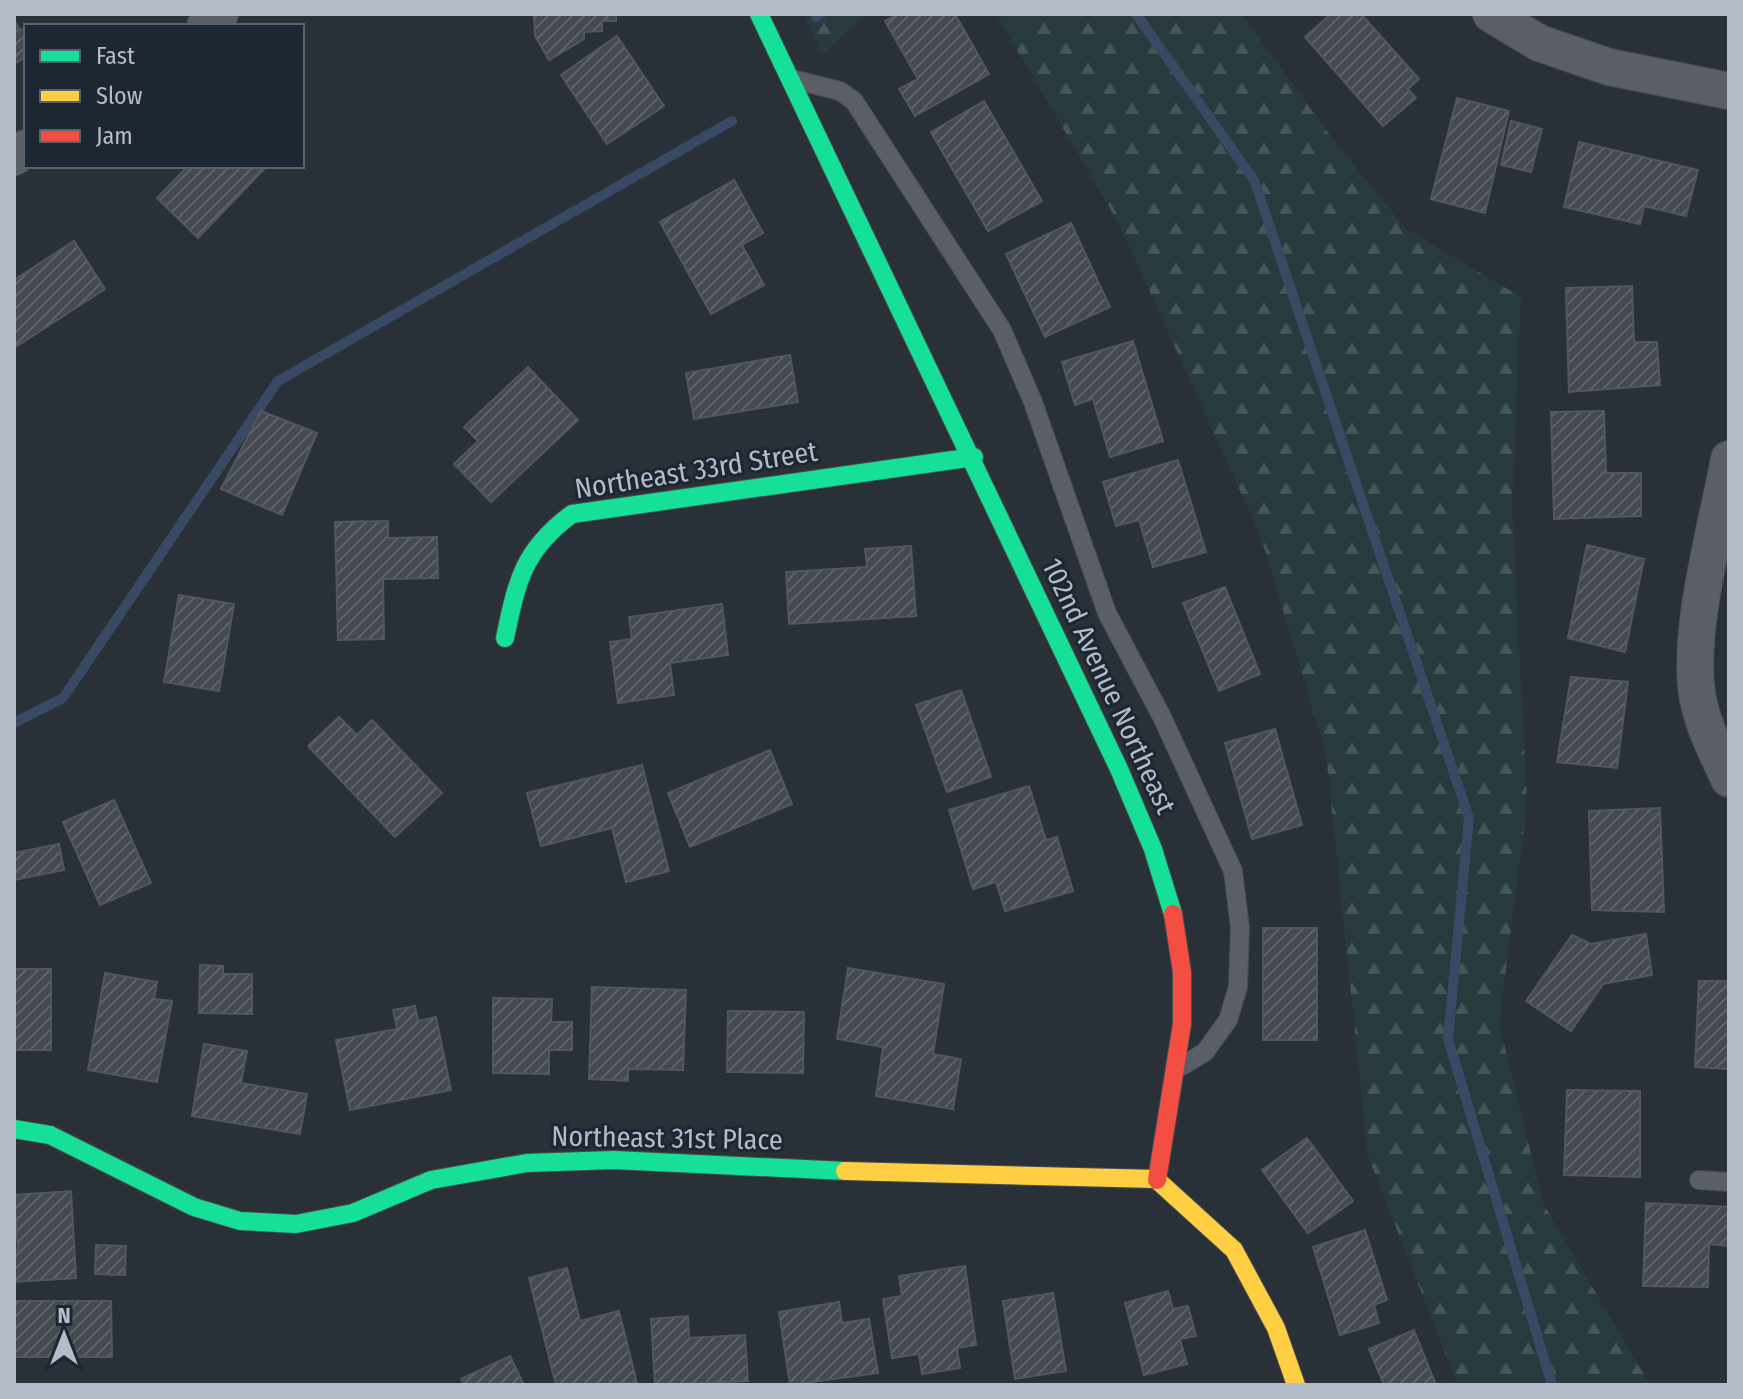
<svg xmlns="http://www.w3.org/2000/svg" width="1743" height="1399" viewBox="0 0 1743 1399" font-family="'Fira Sans Condensed',sans-serif">
<style>
.forest{fill:url(#forest-firs)}
.lines{fill:none;stroke-linecap:round;stroke-linejoin:round}
.stream{stroke:#384963;stroke-width:10}
.building{fill:url(#building-hatch);stroke:#52575f;stroke-width:2}
.lane-casing{stroke:#484c53;stroke-width:20}
.street-casing{stroke:#484c53;stroke-width:38}
.fast-casing{stroke:#484c53;stroke-width:20}
.slow-casing{stroke:#484c53;stroke-width:20}
.jam-casing{stroke:#484c53;stroke-width:20}
.lane{stroke:#5a5e66;stroke-width:18}
.street{stroke:#5a5e66;stroke-width:36}
.fast{stroke:#16e098;stroke-width:18}
.slow{stroke:#ffcf43;stroke-width:18}
.jam{stroke:#f24e42;stroke-width:18}
.labels{text-anchor:middle;dominant-baseline:central;stroke-width:6;stroke-linejoin:round;paint-order:stroke}
.street-label{font-size:28px;fill:#b4bcc9;stroke:#1d2633}
</style>
<defs>
<pattern id="forest-firs" width="22" height="20" patternUnits="userSpaceOnUse" patternTransform="scale(2)"><rect width="22" height="20" fill="#273a3e"/><path d="M5 1l3.5 6h-7zM16 11l3.5 6h-7z" fill="#445559"/></pattern>
<pattern id="building-hatch" width="6" height="6" patternUnits="userSpaceOnUse" patternTransform="scale(2)"><rect width="6" height="6" fill="#444950"/><path d="M-1 1l2-2M0 6l6-6M5 7l2-2" fill="none" stroke="#5d6168"/></pattern>
</defs>
<rect width="100%" height="100%" fill="#2a3038"/>
<!-- forest -->
<g class="forest">
<polygon points="804,14 866,14 822,55"/>
<polygon points="996,14 1242,14 1329,134 1406,229 1521,297 1512,504 1527,804 1499,1023 1543,1203 1650,1385 1457,1383 1368,1156 1326,754 1261,537 1119,224"/>
</g>
<g class="lines">
<!-- stream -->
<g class="stream">
<polyline points="1136,14 1254,180 1469,818 1448,1039 1552,1385"/>
<polyline points="816,17 820,14"/>
<polyline points="14,723 63,698 278,381 732,121"/>
</g>
</g>
<!-- building -->
<g class="building">
<polygon points="534,14 616,14 616,21 602,21 602,31 584,32 584,39 549,60 535,36"/>
<polygon points="898,14 955,14 989,74 915,116 899,89 918,79 885,21"/>
<polygon points="1331,14 1361,14 1419,79 1408,89 1416,98 1383,126 1305,37"/>
<polygon points="14,20 20,30 26,27 26,57 14,64"/>
<polygon points="617,36 664,106 607,144 561,75"/>
<polygon points="1457,98 1509,111 1485,213 1431,199"/>
<polygon points="984,101 1042,201 988,231 931,132"/>
<polygon points="1511,121 1542,129 1531,172 1501,165"/>
<polygon points="1579,142 1698,170 1686,216 1644,206 1640,224 1564,207"/>
<polygon points="188,166 267,166 198,238 157,198"/>
<polygon points="734,180 763,233 742,245 764,285 711,314 660,222"/>
<polygon points="1071,223 1110,307 1045,337 1006,254"/>
<polygon points="74,241 105,289 14,348 14,280"/>
<polygon points="1632,286 1634,342 1657,342 1660,385 1569,392 1566,288"/>
<polygon points="1133,341 1163,441 1110,457 1093,399 1075,405 1062,362"/>
<polygon points="790,355 798,402 694,419 686,373"/>
<polygon points="528,367 578,420 491,502 454,464 478,441 464,427"/>
<polygon points="261,411 317,433 282,515 221,489"/>
<polygon points="1604,411 1606,473 1641,473 1641,516 1554,519 1551,412"/>
<polygon points="1178,460 1206,552 1153,567 1139,520 1116,526 1103,482"/>
<polygon points="388,521 388,538 437,537 438,578 383,579 384,639 338,640 335,522"/>
<polygon points="1587,545 1644,559 1625,652 1568,638"/>
<polygon points="911,546 916,616 789,624 786,572 867,567 865,549"/>
<polygon points="1225,587 1260,674 1219,691 1183,603"/>
<polygon points="179,595 234,604 219,691 164,682"/>
<polygon points="722,604 728,655 670,663 674,695 618,703 610,642 632,639 629,617"/>
<polygon points="1571,677 1628,682 1617,768 1557,762"/>
<polygon points="961,690 991,777 947,792 916,705"/>
<polygon points="339,717 357,735 372,720 442,793 395,837 308,746"/>
<polygon points="1275,729 1302,825 1252,839 1225,743"/>
<polygon points="770,750 792,804 690,847 668,793"/>
<polygon points="642,765 669,871 626,882 612,828 541,846 527,793"/>
<polygon points="1029,786 1046,840 1057,837 1073,891 1005,911 996,882 973,889 949,810"/>
<polygon points="114,800 151,883 100,905 63,822"/>
<polygon points="1660,808 1664,912 1592,910 1589,811"/>
<polygon points="59,844 64,870 14,880 14,853"/>
<rect x="1263" y="928" width="54" height="112"/>
<polygon points="1646,934 1652,975 1603,984 1571,1031 1526,1001 1572,935 1591,944"/>
<polygon points="200,965 223,966 223,974 252,974 252,1014 199,1013"/>
<polygon points="848,968 944,984 933,1054 961,1059 953,1109 876,1096 883,1047 837,1039"/>
<rect x="14" y="969" width="37" height="81"/>
<polygon points="105,973 157,982 154,999 172,1001 157,1082 88,1070"/>
<polygon points="1699,981 1729,981 1729,1069 1695,1067"/>
<polygon points="592,987 686,990 683,1070 628,1069 628,1081 589,1079"/>
<polygon points="493,998 552,999 551,1022 572,1022 572,1050 549,1050 549,1074 493,1073"/>
<polygon points="415,1006 418,1021 436,1017 451,1090 350,1110 336,1040 397,1029 393,1010"/>
<polygon points="728,1011 804,1012 803,1073 727,1072"/>
<polygon points="204,1044 247,1051 241,1083 307,1094 300,1134 192,1116"/>
<polygon points="1567,1090 1640,1091 1640,1177 1564,1175"/>
<polygon points="1307,1138 1353,1201 1308,1233 1262,1170"/>
<polygon points="71,1191 76,1278 14,1282 14,1250 18,1250 14,1195"/>
<polygon points="1646,1203 1729,1207 1729,1246 1709,1244 1708,1287 1643,1286"/>
<polygon points="1365,1230 1387,1300 1374,1305 1379,1323 1340,1335 1313,1247"/>
<polygon points="96,1245 126,1246 125,1275 95,1274"/>
<polygon points="965,1266 976,1345 957,1348 960,1368 922,1374 919,1354 892,1358 883,1299 902,1296 899,1276"/>
<polygon points="567,1268 580,1321 619,1311 637,1383 556,1385 529,1278"/>
<polygon points="1168,1291 1173,1309 1188,1306 1196,1336 1180,1339 1187,1364 1144,1375 1125,1303"/>
<polygon points="1053,1293 1066,1371 1015,1379 1003,1301"/>
<polygon points="14,1301 111,1301 112,1357 14,1357"/>
<polygon points="839,1302 842,1323 869,1319 878,1373 790,1385 779,1312"/>
<polygon points="688,1316 689,1338 745,1335 748,1381 655,1385 651,1319"/>
<polygon points="1414,1330 1436,1385 1384,1385 1369,1349"/>
<polygon points="510,1356 524,1385 464,1385 461,1379"/>
</g>
<g class="lines">
<!-- lane casing -->
<g class="lane-casing">
<g id="lane">
<polyline points="796,80 840,91 854,101 1002,330 1033,402 1107,613 1162,717 1233,871 1240,928 1238,987 1228,1020 1205,1052 1182,1066"/>
<polyline points="1699,1180 1729,1182"/>
</g>
</g>
<!-- street casing -->
<g class="street-casing">
<g id="street">
<polyline points="1491,14 1539,43 1609,67 1729,91"/>
<polyline points="205,26 220,14"/>
<polyline points="14,157 26,148"/>
<path d="M1729,459C1717,526 1684,639 1699,704C1705,730 1718,755 1729,779"/>
</g>
</g>
<!-- fast casing -->
<g class="fast-casing">
<g id="fast">
<polyline points="759,14 1119,769 1153,849 1173,914"/>
<path d="M505,638C517,581 523,550 572,514L974,457"/>
<polyline points="14,1129 50,1135 194,1207 240,1221 296,1224 353,1213 431,1180 527,1163 614,1160 845,1171"/>
</g>
</g>
<!-- slow casing -->
<g class="slow-casing">
<g id="slow">
<polyline points="845,1171 1156,1179"/>
<polyline points="1157,1180 1234,1250 1276,1328 1296,1385"/>
</g>
</g>
<!-- jam casing -->
<g class="jam-casing">
<polyline id="jam" points="1157,1180 1182,1024 1182,972 1173,914"/>
</g>
<!-- lane -->
<use href="#lane" class="lane"/>
<!-- street -->
<use href="#street" class="street"/>
<!-- fast -->
<use href="#fast" class="fast"/>
<!-- slow -->
<use href="#slow" class="slow"/>
<!-- jam -->
<use href="#jam" class="jam"/>
</g>
<g class="labels">
<!-- street labels -->
<g class="street-label">
<text transform="translate(696 470) rotate(-9)">Northeast 33rd Street</text>
<text transform="translate(1109 686) rotate(65)">102nd Avenue Northeast</text>
<text transform="translate(667 1138) rotate(1)">Northeast 31st Place</text>
</g>
</g>
<!-- border -->
<rect width="1743" height="1399" fill="none" stroke="#b4bcc9" stroke-width="32"/>
<!-- legend -->
<rect x="24" y="24" width="280" height="144" fill="#1d2633" stroke="#59626f" stroke-width="2"/>
<rect x="40" y="50" width="40" height="12" fill="#16e098" stroke="#59626f" stroke-width="2"/>
<text x="96" y="64" font-size="24" fill="#b4bcc9">Fast</text>
<rect x="40" y="90" width="40" height="12" fill="#ffcf43" stroke="#59626f" stroke-width="2"/>
<text x="96" y="104" font-size="24" fill="#b4bcc9">Slow</text>
<rect x="40" y="130" width="40" height="12" fill="#f24e42" stroke="#59626f" stroke-width="2"/>
<text x="96" y="144" font-size="24" fill="#b4bcc9">Jam</text>
<!-- north arrow -->
<g transform="translate(64 1335)" stroke="#1d2633" stroke-width="6" paint-order="stroke">
<path d="M0-6L14 30L0 20L-14 30Z" fill="#b4bcc9"/>
<text y="-12" font-size="22" font-weight="bold" text-anchor="middle" fill="#b4bcc9">N</text>
</g>
</svg>
